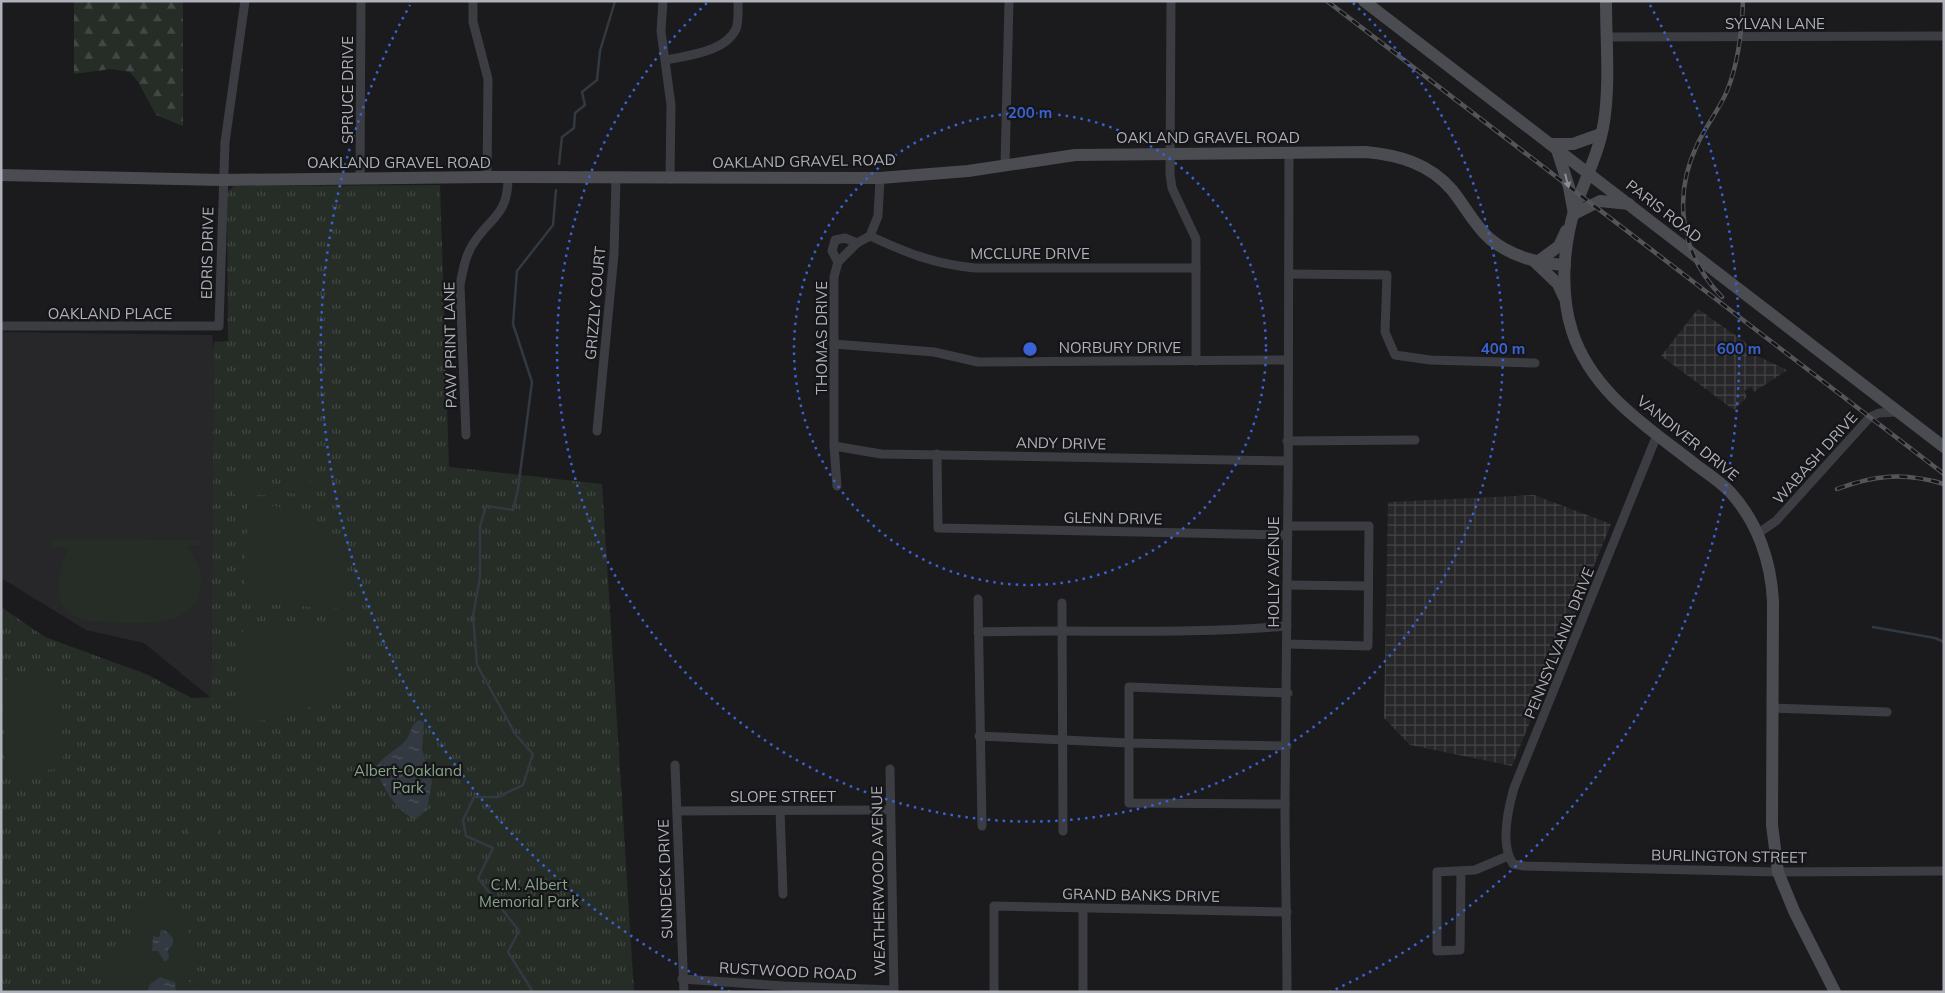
<svg xmlns="http://www.w3.org/2000/svg" width="1945" height="993" viewBox="0 0 1945 993" font-family="Mulish,sans-serif">
<style>
.built{fill:#27272a}
.industrial{fill:url(#industrial-grid)}
.grass{fill:url(#grass-tufts)}
.forest{fill:url(#forest-firs)}
.pitch{fill:#252d26}
.water{fill:url(#water-ripples)}
.lines{fill:none;stroke-linecap:round;stroke-linejoin:round}
.stream{stroke:#323940;stroke-width:2.5}
.street{stroke:#3c3d42;stroke-width:9}
.secondary{stroke:#4a4c51;stroke-width:12}
.rail-casing{stroke:#53555a;stroke-width:4.5}
.rail{stroke:#161618;stroke-width:2.5;stroke-dasharray:8;stroke-linecap:butt}
.oneway{fill:#8c8e96}
.ring{fill:none;stroke:#3a62d2;stroke-width:2.5;stroke-dasharray:2.5 5}
.labels{text-anchor:middle;dominant-baseline:central;stroke-width:4.5;stroke-linejoin:round;paint-order:stroke}
.street-label{font-size:15px;fill:#afb2bb;stroke:#161618}
.park-label{font-size:15px;fill:#88a48b;stroke:#161618}
.centre{fill:#3a62d2;stroke:#161618;stroke-width:2.5}
.ring-label{font-size:15px;text-anchor:middle;font-weight:bold;fill:#3a62d2;stroke:#161618;stroke-width:4.5;stroke-linejoin:round;paint-order:stroke}
</style>
<defs>
<pattern id="industrial-grid" width="8" height="8" patternUnits="userSpaceOnUse" patternTransform="scale(1.25)"><rect width="8" height="8" fill="#27272a"/><path d="M0 4h8M4 0v8" fill="none" stroke="#444447"/></pattern>
<pattern id="grass-tufts" width="24" height="20" patternUnits="userSpaceOnUse" patternTransform="scale(1.25)"><rect width="24" height="20" fill="#252d26"/><path d="M3 7l-1-3M5 7V3M7 7l1-3M15 17l-1-3M17 17v-4M19 17l1-3" fill="none" stroke="#424944"/></pattern>
<pattern id="forest-firs" width="22" height="20" patternUnits="userSpaceOnUse" patternTransform="scale(1.25)"><rect width="22" height="20" fill="#252d26"/><path d="M5 1l3.5 6h-7zM16 11l3.5 6h-7z" fill="#424944"/></pattern>
<pattern id="water-ripples" width="26" height="14" patternUnits="userSpaceOnUse" patternTransform="scale(1.25)"><rect width="26" height="14" fill="#323940"/><path d="M2 4q2-2 4 0t4 0M15 11q2-2 4 0t4 0" fill="none" stroke="#4d535a"/></pattern>
</defs>
<rect width="100%" height="100%" fill="#1b1b1d"/>
<!-- built -->
<polygon class="built" points="1,332 212,335 214,352 211,698 144,643 86,630 1,578"/>
<!-- industrial -->
<g class="industrial">
<polygon points="1698,309 1745,342 1753,354 1787,370 1754,392 1751,387 1744,391 1747,397 1734,410 1661,356"/>
<polygon points="1534,495 1611,524 1512,766 1410,745 1384,718 1388,502"/>
</g>
<!-- grass -->
<polygon class="grass" points="440,185 449,467 602,484 634,992 1,992 1,607 45,637 146,674 192,698 211,697 214,342 228,341 227,192 234,186"/>
<!-- forest -->
<polygon class="forest" points="74,1 183,1 183,126 156,115 138,82 130,72 111,69 74,74"/>
<!-- pitch -->
<g class="pitch">
<polygon points="233,471 267,473 266,495 232,494"/>
<polygon points="284,471 311,476 307,496 281,491"/>
<path d="M248,503C260,505 274,505 286,509C305,514 338,532 346,550C350,558 345,598 345,609L250,603L244,598Z"/>
<path d="M54,539L200,540V545L186,546C197,560 204,574 200,592C189,634 123,622 89,621C48,614 56,575 69,547H50Z"/>
<path d="M249,622L347,625L345,679C316,711 283,722 240,721L243,627Z"/>
<polygon points="59,677 64,769 6,772 1,680"/>
<rect x="189" y="822" width="28" height="13"/>
<path d="M143,896C190,912 198,933 187,981L214,992H108L105,968L140,941L132,933L127,919Z"/>
</g>
<!-- water -->
<g class="water">
<path d="M419,720L424,722L422,749L432,781L427,810L416,819C397,814 381,785 376,767C384,755 397,750 406,740C411,733 411,724 419,720Z"/>
<polygon points="161,930 165,930 173,938 173,944 168,950 169,958 166,961 164,961 158,951 152,951 153,936 159,937"/>
<polygon points="160,977 175,982 176,992 147,992 150,984"/>
</g>
<g class="lines">
<!-- stream -->
<g class="stream">
<polyline points="559,164 562,137 574,128 575,113 585,105 582,92 597,80 600,51 615,1"/>
<polyline points="1873,627 1935,638 1944,642"/>
<polyline points="533,992 508,952 519,931 478,878 493,848 466,836 463,820 474,797 498,797 523,785 533,754 516,735 477,665 473,616 480,577 480,527 486,506 513,510 518,489 532,382 513,324 517,271 553,225 556,190"/>
</g>
<!-- street -->
<g class="street">
<polyline points="473,1 473,22 488,79 487,177"/>
<polyline points="663,1 661,31 671,105 670,179"/>
<polyline points="1171,1 1170,174 1172,188 1196,239 1196,361"/>
<polyline points="1606,37 1944,36"/>
<path d="M667,60C689,55 725,52 736,29C739,21 738,9 738,1"/>
<polyline points="1005,165 1009,1"/>
<polyline points="360,178 361,1"/>
<path d="M870,236C907,253 934,264 975,268H1196"/>
<polyline points="838,262 832,251 835,240 845,238 857,243"/>
<polyline points="1289,274 1387,275 1385,332 1395,355 1430,360 1535,363"/>
<polyline points="1,326 219,326 225,142 245,1"/>
<polyline points="834,344 934,352 978,362 1288,360"/>
<polyline points="597,431 614,254 616,178"/>
<path d="M466,435L460,285C463,271 465,256 473,244C490,217 508,216 508,178"/>
<path d="M1657,435L1514,788C1508,809 1500,845 1513,864L1524,866L1778,872L1944,871"/>
<polyline points="1287,441 1415,440"/>
<polyline points="834,446 881,454 1287,461"/>
<polyline points="937,454 938,528 1288,535"/>
<polyline points="837,486 834,446 834,277 838,262 857,243 870,236 878,216 880,178"/>
<polyline points="1757,534 1776,521 1870,417 1879,413 1897,412"/>
<polyline points="1287,585 1368,586"/>
<polyline points="978,599 982,826"/>
<polyline points="1062,603 1063,831"/>
<path d="M978,632C1081,629 1184,635 1287,626"/>
<polyline points="1287,644 1368,646 1369,526 1288,526"/>
<polyline points="1773,708 1887,712"/>
<polyline points="979,736 1128,743 1287,746"/>
<polyline points="675,765 684,992"/>
<polyline points="890,769 894,992"/>
<polyline points="1285,804 1129,803 1129,687 1288,693"/>
<polyline points="780,810 783,894"/>
<polyline points="677,811 890,810"/>
<polyline points="1461,871 1460,950 1437,951 1437,872 1475,870 1508,856"/>
<polyline points="682,979 784,986 893,990"/>
<polyline points="994,992 994,906 1287,912"/>
<polyline points="1083,992 1083,908"/>
<path d="M1287,992C1287,928 1285,865 1285,802C1288,585 1289,369 1289,152"/>
</g>
<!-- secondary -->
<g class="secondary">
<polyline points="1364,1 1944,447"/>
<path d="M1606,1C1606,41 1610,83 1604,122C1599,153 1585,179 1575,208C1563,246 1560,293 1572,331C1592,393 1648,427 1696,465C1708,474 1721,482 1731,493C1758,523 1771,562 1773,601L1772,825L1778,872L1794,911L1835,992"/>
<polyline points="1550,144 1573,144 1601,134"/>
<polyline points="1557,150 1569,187 1574,214 1600,201 1629,204"/>
<path d="M1,175L222,180L487,177L880,178L968,171L1075,155L1366,152C1399,155 1430,164 1452,190C1465,206 1474,225 1490,239C1512,257 1537,263 1565,265"/>
<polyline points="1536,263 1559,246 1566,231"/>
<polyline points="1536,263 1558,284 1564,297"/>
</g>
<!-- rail casing -->
<g class="rail-casing">
<g id="rail">
<polyline points="1327,1 1944,474"/>
<path d="M1722,297C1681,255 1672,198 1697,145C1705,127 1719,110 1727,91C1738,64 1742,31 1743,1"/>
<path d="M1837,489C1875,475 1904,472 1944,484"/>
</g>
</g>
<!-- rail -->
<use href="#rail" class="rail"/>
</g>
<!-- one-way arrows -->
<defs><path id="oneway-solid" d="M-6-.8H1V-3.2L6.5 0L1 3.2V.8H-6Z" transform="scale(1.25)"/></defs>
<use class="oneway" href="#oneway-solid" transform="translate(1567 181) rotate(75)"/>
<!-- distance rings -->
<g class="ring">
<circle cx="1030" cy="349" r="236"/>
<path d="M1353 3A473 473 0 1 1 707 3"/>
<path d="M730 992A709 709 0 0 1 410 5M1650 5A709 709 0 0 1 1330 992"/>
</g>
<g class="labels">
<!-- street labels -->
<g class="street-label">
<text x="1775" y="23">SYLVAN LANE</text>
<text transform="translate(347 90) rotate(-90)">SPRUCE DRIVE</text>
<text x="1208" y="137">OAKLAND GRAVEL ROAD</text>
<text transform="translate(804 161) rotate(-1)">OAKLAND GRAVEL ROAD</text>
<text x="399" y="162">OAKLAND GRAVEL ROAD</text>
<text transform="translate(1664 211) rotate(38)">PARIS ROAD</text>
<text transform="translate(207 253) rotate(-89)">EDRIS DRIVE</text>
<text x="1030" y="253">MCCLURE DRIVE</text>
<text transform="translate(595 303) rotate(-85)">GRIZZLY COURT</text>
<text x="110" y="313">OAKLAND PLACE</text>
<text transform="translate(821 338) rotate(-90)">THOMAS DRIVE</text>
<text transform="translate(450 345) rotate(-91)">PAW PRINT LANE</text>
<text x="1120" y="347">NORBURY DRIVE</text>
<text transform="translate(1688 438) rotate(39)">VANDIVER DRIVE</text>
<text transform="translate(1061 443) rotate(1)">ANDY DRIVE</text>
<text transform="translate(1815 458) rotate(-48)">WABASH DRIVE</text>
<text transform="translate(1113 518) rotate(1)">GLENN DRIVE</text>
<text transform="translate(1273 572) rotate(-90)">HOLLY AVENUE</text>
<text transform="translate(1559 643) rotate(-68)">PENNSYLVANIA DRIVE</text>
<text x="783" y="796">SLOPE STREET</text>
<text transform="translate(1729 856) rotate(1)">BURLINGTON STREET</text>
<text transform="translate(665 879) rotate(-92)">SUNDECK DRIVE</text>
<text transform="translate(878 881) rotate(-91)">WEATHERWOOD AVENUE</text>
<text transform="translate(1141 895) rotate(1)">GRAND BANKS DRIVE</text>
<text transform="translate(788 971) rotate(3)">RUSTWOOD ROAD</text>
</g>
<!-- park labels -->
<g class="park-label">
<text x="408" y="770">Albert-Oakland<tspan x="408" dy="17">Park</tspan></text>
<text x="529" y="884">C.M. Albert<tspan x="529" dy="17">Memorial Park</tspan></text>
</g>
</g>
<circle cx="1030" cy="349" r="8" class="centre"/>
<g class="ring-label">
<text x="1030" y="118">200 m</text>
<text x="1503" y="354">400 m</text>
<text x="1739" y="354">600 m</text>
</g>
<!-- border -->
<rect width="1945" height="993" fill="none" stroke="#afb2bb" stroke-width="5"/>
</svg>
